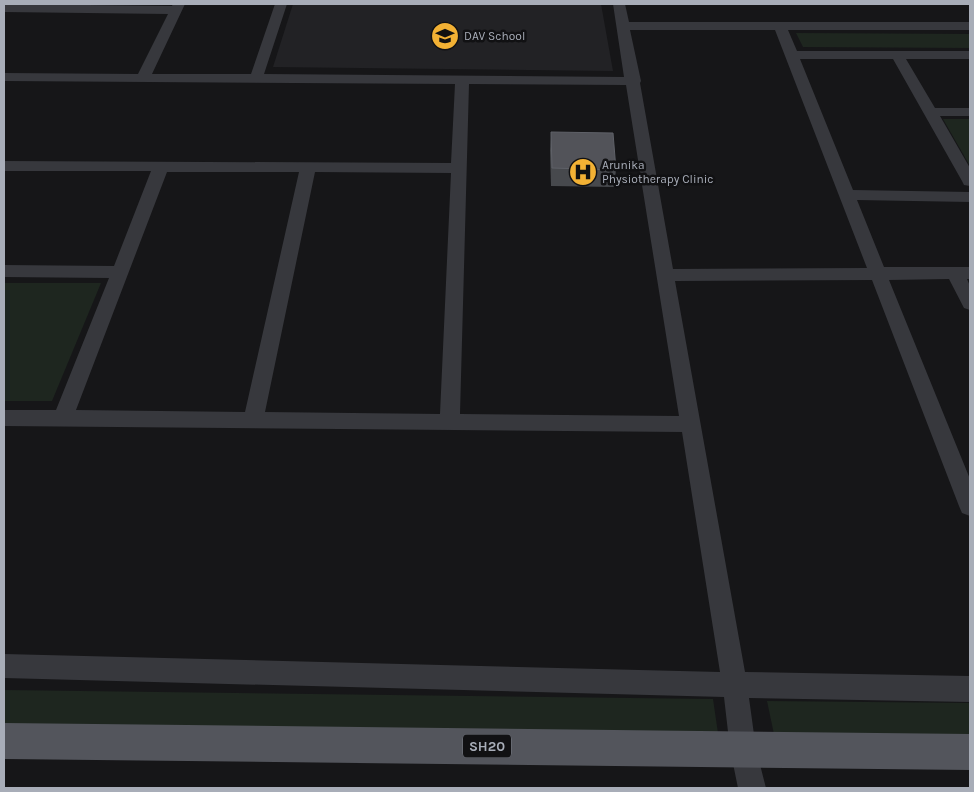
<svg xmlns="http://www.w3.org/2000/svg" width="974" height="792" viewBox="0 0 974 792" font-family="Karla,sans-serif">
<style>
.built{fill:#222225}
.green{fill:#1e261f}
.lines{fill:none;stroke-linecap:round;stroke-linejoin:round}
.street{fill:#37383d;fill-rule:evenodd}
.primary{fill:#53555c;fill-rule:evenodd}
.wall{fill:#47494d}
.building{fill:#525359;stroke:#5f6168}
.labels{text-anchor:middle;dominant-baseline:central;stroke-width:5;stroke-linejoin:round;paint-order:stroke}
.far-poi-label{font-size:12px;fill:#a8adb8;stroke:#111113;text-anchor:start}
.shield{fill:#111113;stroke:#7b7e86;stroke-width:1}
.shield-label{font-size:14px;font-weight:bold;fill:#a8adb8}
</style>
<rect width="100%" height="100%" fill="#161618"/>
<!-- built -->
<polygon class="built" points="293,4 601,4 613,71 273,67"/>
<!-- green -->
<g class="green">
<polygon points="796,33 970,34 970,48 803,47"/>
<polygon points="943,119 970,119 970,166"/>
<polygon points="4,283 101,283 52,401 4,401"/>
<polygon points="4,690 713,699 719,740 4,730"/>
<polygon points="767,701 970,703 970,741 775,739"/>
</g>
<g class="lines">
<!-- street -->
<path class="street" d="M4,4L172,6L173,4H185L152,74H251L275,4H287L264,74L624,77L613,4H625L629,22H970V30H788L797,51H970V59H906L935,108H970V116H940L970,168V186L964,185L962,181L893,59H800L853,190L970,192V202L857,200L884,267H970V279H967L970,286V310L964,308L949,279L889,280L970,479V516L962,513L959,506L872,280L675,281L745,672L970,676V702L749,698L756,749L766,788H738L730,749L724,697L4,678V654L720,672L682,432L4,426V410H56L109,278L4,277V265L114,266L151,171H4V161L451,163L455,84L4,81V73L138,74L168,14L4,12ZM630,30H775L867,268L673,269L640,83L641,81ZM469,84L626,85L679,416L460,414ZM167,172H299L245,412L76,410ZM315,172L451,173L440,414L265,412Z"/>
<!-- primary -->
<polygon class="primary" points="4,723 970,734 970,770 4,759"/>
</g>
<!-- wall -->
<polygon class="wall" points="551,132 616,170 614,187 551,186 550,150"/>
<!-- building -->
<polygon class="building" points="551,132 613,133 616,170 552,168"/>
<!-- icons -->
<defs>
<g id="school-disc" transform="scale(1.4375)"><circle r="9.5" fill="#f2b134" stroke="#111113"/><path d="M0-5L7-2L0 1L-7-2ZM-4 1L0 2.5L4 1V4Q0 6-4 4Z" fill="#111"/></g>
<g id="hospital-disc" transform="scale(1.4375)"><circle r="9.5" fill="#f2b134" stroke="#111113"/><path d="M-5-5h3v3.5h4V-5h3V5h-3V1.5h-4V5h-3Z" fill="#111"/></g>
</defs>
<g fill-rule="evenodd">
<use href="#school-disc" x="445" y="36"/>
<use href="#hospital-disc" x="583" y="172"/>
</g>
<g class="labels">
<!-- far-poi labels -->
<g class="far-poi-label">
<text x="464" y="36">DAV School</text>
<text x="602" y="165">Arunika<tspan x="602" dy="14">Physiotherapy Clinic</tspan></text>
</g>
<!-- shield labels -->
<rect class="shield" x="463" y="734.5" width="48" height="23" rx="4"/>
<g class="shield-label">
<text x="487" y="746">SH20</text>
</g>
</g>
<!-- border -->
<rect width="974" height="792" fill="none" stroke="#a8adb8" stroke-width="10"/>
</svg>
